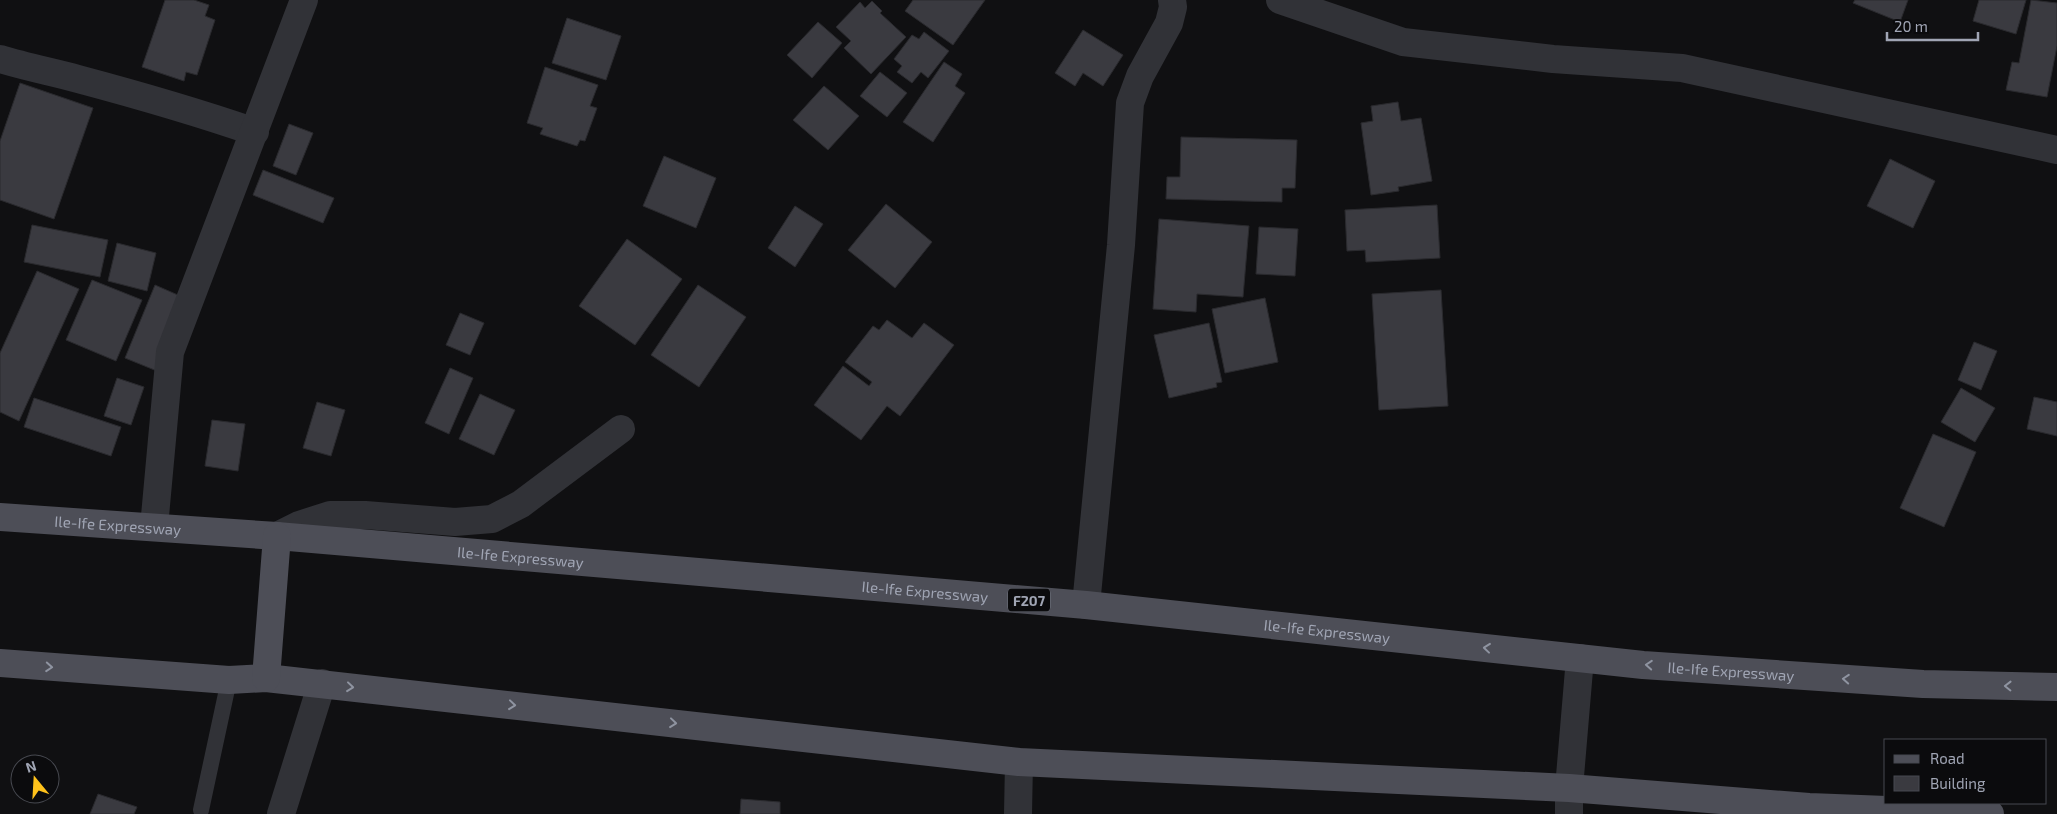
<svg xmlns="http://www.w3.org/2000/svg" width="2057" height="814" viewBox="0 0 2057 814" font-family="'Exo 2',sans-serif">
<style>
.building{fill:#3a3a40;stroke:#2a2a2e}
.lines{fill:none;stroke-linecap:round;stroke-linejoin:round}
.lane{stroke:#313237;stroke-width:16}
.street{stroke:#313237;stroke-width:28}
.primary{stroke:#4d4e57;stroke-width:28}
.oneway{stroke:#8f94a1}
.labels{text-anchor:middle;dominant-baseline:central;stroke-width:4;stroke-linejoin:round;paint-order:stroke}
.shield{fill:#0b0b0d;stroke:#737782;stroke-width:1}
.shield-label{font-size:14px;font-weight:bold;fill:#a0a5b4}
.street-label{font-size:15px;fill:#a0a5b4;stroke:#0b0b0d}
</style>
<rect width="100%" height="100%" fill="#101012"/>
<!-- building -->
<g class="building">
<polygon points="165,0 194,0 209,5 205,16 215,20 197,75 186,72 184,81 142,67"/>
<polygon points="913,0 985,0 953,45 905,11"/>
<polygon points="1855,0 1908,0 1900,22 1853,3"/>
<polygon points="1979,0 2026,0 2016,34 1973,21"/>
<polygon points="2031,0 2057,3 2057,46 2047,97 2006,90 2012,62 2019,63"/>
<polygon points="872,1 882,11 880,13 906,37 871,74 844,48 851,41 836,27 860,2 865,8"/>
<polygon points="567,18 621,36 606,80 552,63"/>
<polygon points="818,22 842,43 812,78 787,55"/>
<polygon points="1083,30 1123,55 1103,86 1083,73 1075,86 1055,73"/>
<polygon points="924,32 949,51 928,78 921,72 912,83 897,72 902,66 894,59 912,35 919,39"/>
<polygon points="944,62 962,74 955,86 965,93 933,142 903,122"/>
<polygon points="545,67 598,85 590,106 597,108 585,141 580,140 577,146 540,134 543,128 527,123"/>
<polygon points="880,72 907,93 887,117 860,96"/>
<polygon points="20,83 93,108 54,219 0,200 0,141"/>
<polygon points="824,86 859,116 828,150 793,120"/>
<polygon points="1398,102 1401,121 1421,118 1432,181 1398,187 1399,191 1371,195 1361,123 1373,121 1371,106"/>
<polygon points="289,124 313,133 296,175 273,166"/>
<polygon points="1181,137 1297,140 1295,188 1282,188 1282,202 1166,199 1167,177 1180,177"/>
<polygon points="664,156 716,178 696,228 643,206"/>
<polygon points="1890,159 1935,181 1913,228 1867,206"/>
<polygon points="263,170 334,198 323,223 253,195"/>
<polygon points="886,204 932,242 895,288 848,250"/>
<polygon points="1437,205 1440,258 1366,262 1365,250 1347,251 1345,210"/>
<polygon points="795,206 823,224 795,267 768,248"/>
<polygon points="1159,219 1249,226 1243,297 1197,294 1196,312 1153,309"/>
<polygon points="32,225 108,240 100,277 24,262"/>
<polygon points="1259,227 1298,229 1295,276 1256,274"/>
<polygon points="627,239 682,279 635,345 579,306"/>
<polygon points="117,243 156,253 147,291 108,281"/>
<polygon points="37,271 79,289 19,421 0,412 0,353"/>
<polygon points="92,280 142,300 116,361 66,340"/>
<polygon points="155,285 187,299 157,371 125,358"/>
<polygon points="698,285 746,317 699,387 651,355"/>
<polygon points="1441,290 1448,406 1379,410 1372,294"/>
<polygon points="1265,298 1278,362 1225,373 1212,309"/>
<polygon points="460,313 484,323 470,355 446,345"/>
<polygon points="887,320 912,338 924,323 954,345 900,416 887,406 861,440 814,405 843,366 869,386 872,382 845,362 873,326 879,330"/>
<polygon points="1209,323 1222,382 1216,383 1217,387 1169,398 1154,335"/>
<polygon points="1974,342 1997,351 1981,390 1958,380"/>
<polygon points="450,368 473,378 449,434 425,423"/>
<polygon points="117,378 144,387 131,425 104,416"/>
<polygon points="1961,388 1995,408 1975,442 1941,422"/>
<polygon points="480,394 515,410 494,455 459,439"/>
<polygon points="2034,397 2057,402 2057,436 2027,429"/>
<polygon points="34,398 121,427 111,456 24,427"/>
<polygon points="317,402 345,410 331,456 303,448"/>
<polygon points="212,420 245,424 238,471 205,466"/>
<polygon points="1933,434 1976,452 1944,527 1900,508"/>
<polygon points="98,794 137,807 134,814 90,814"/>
<polygon points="741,799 780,802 780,814 740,814"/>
</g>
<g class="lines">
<!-- lane -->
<polyline class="lane" points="201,810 229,680"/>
<!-- street -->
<g class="street">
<polyline points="1280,0 1403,42 1553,59 1682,68 2057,150"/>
<path d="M0,59C26,67 52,72 78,79C138,95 197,112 255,132"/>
<polyline points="154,527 170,352 304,0"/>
<polyline points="277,536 299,525 330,515 365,515 455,522 492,519 521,504 621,429"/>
<polyline points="1086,605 1121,245 1130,103 1140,76 1169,23 1173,7 1172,0"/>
<polyline points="281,814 322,683"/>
<polyline points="1018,814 1019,762"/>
<polyline points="1569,814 1569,788 1580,658"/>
</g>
<!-- primary -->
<g class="primary">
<path id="s1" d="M0,517L277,536L1086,605L1643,665L1923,684L2057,687"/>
<polyline points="0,663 229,680 266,678 1019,762 1569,788 1809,807 1990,814"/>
<polyline points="266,678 277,536"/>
</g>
</g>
<!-- one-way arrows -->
<defs><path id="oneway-chevron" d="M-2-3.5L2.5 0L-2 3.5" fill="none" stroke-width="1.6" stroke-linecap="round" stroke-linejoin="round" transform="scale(1.25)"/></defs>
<g class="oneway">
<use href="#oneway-chevron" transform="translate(1487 648) rotate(-174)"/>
<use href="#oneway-chevron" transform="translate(1649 665) rotate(-176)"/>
<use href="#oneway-chevron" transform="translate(49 667) rotate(4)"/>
<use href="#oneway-chevron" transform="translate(1846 679) rotate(-176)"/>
<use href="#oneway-chevron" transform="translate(2008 686) rotate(-179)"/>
<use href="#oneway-chevron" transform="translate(350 687) rotate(6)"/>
<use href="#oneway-chevron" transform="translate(512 705) rotate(6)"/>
<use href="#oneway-chevron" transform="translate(673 723) rotate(6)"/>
</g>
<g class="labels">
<!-- shield labels -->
<rect class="shield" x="1008" y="588.5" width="42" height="23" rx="4"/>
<g class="shield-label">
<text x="1029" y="600">F207</text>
</g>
<!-- street labels -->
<g class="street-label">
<text stroke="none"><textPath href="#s1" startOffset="118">Ile-Ife Expressway</textPath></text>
<text stroke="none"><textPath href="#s1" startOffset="522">Ile-Ife Expressway</textPath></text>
<text stroke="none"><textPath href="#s1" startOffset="928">Ile-Ife Expressway</textPath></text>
<text stroke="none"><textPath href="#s1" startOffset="1332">Ile-Ife Expressway</textPath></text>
<text stroke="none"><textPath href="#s1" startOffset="1738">Ile-Ife Expressway</textPath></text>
</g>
</g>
<!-- legend -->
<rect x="1884" y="739" width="162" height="65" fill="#0b0b0d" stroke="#474950"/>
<rect x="1894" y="755" width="25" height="8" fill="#4d4e57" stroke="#474950"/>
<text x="1930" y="764" font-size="15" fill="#a0a5b4">Road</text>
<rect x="1894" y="776" width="25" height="15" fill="#3a3a40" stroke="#474950"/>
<text x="1930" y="789" font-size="15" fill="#a0a5b4">Building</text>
<!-- north arrow -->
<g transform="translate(35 779) rotate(342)"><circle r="24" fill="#0b0b0d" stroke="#474950"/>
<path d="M0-4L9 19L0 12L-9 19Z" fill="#ffc21b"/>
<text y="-8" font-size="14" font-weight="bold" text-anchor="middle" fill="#a0a5b4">N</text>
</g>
<!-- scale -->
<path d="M1887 32v8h91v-8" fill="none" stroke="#a0a5b4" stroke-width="2.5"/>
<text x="1894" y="32" font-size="15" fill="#a0a5b4" stroke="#0b0b0d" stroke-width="4" paint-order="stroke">20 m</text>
</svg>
